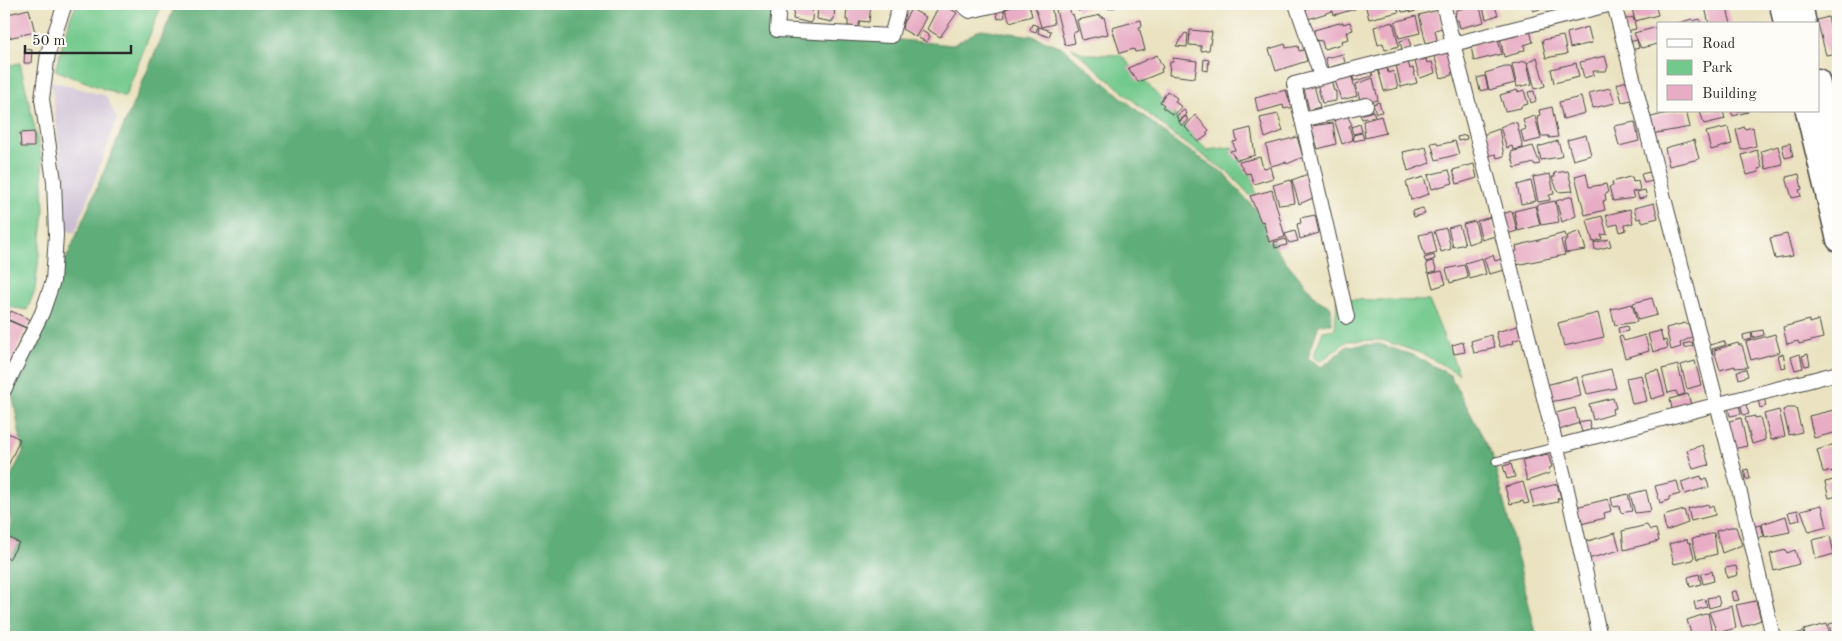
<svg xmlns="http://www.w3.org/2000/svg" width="1842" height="641" viewBox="0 0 1842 641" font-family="'Old Standard TT',serif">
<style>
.industrial{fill:#ccbfd4}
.green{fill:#73c98d;stroke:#4f7a5c}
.forest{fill:#5ead78;stroke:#446c52}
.building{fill:#e8adc5}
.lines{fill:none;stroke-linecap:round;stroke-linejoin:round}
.service-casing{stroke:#484641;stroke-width:9}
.minor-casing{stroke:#484641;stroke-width:16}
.trunk-casing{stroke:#484641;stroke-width:25}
.service{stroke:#fff;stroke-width:7}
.minor{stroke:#fff;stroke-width:14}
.trunk{stroke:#fff;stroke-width:22}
</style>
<rect width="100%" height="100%" fill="#fdfcf7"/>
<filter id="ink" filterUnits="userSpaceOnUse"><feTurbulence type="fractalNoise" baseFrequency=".02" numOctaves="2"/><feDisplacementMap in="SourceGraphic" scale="10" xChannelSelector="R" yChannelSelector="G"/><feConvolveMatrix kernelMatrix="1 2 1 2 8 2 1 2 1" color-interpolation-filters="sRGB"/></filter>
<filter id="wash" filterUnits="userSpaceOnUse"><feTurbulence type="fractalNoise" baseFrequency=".0096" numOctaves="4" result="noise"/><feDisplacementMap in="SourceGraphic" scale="20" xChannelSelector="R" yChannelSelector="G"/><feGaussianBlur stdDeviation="1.12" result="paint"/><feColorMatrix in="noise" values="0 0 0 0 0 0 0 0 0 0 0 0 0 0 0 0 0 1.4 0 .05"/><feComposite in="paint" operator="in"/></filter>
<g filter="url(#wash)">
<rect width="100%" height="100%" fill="#eae2c0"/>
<!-- industrial -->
<polygon class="industrial" points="51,81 106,96 117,119 75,233 65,230 62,169"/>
<!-- green -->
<g class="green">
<polygon points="77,4 162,4 125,97 55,70 71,16"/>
<polygon points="1071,47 1085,54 1121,55 1207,150 1232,147 1250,167 1258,204 1229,173 1173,135"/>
<polygon points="20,63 42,160 44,212 35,290 27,310 4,306 4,112 7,111 4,99 4,66"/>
<polygon points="1337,299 1429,301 1459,374 1423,354 1382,340 1347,341 1321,361 1313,357 1323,331 1335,329"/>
</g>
<!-- forest -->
<polygon class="forest" points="176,4 775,4 774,28 953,45 981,29 1033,36 1062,47 1170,138 1222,172 1260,214 1278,252 1318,300 1331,307 1332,324 1319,324 1308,358 1322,367 1347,346 1379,344 1415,356 1450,375 1492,454 1537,637 4,637 4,533 12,526 4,490 23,452 11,387"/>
<g id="blocks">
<!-- building -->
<g class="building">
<polygon points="800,4 813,4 812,20 810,23 793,19 794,6 800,6"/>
<polygon points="818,4 835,4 834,20 832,20 832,22 817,19"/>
<polygon points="847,4 871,4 869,22 860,21 858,27 848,26 848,20 846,20"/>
<polygon points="940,4 943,4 957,13 940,37 927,29"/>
<polygon points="1022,4 1029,4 1032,16 1010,22 1005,9"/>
<polygon points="1041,4 1051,4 1054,24 1041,27 1035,6"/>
<polygon points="1074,4 1100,4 1078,11"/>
<polygon points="1108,4 1125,4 1109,9"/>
<polygon points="1305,4 1354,4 1355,9 1334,15 1333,11 1308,19"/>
<polygon points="1365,4 1396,4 1399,12 1369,19"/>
<polygon points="1400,4 1427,4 1428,6 1410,13 1410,11 1402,12"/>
<polygon points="1479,4 1484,22 1460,28 1458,20 1455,20 1456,10"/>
<polygon points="1482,4 1494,4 1498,15 1486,19"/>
<polygon points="1532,4 1547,4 1547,7 1533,11"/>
<polygon points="1631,4 1655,4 1658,15 1635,21"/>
<polygon points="1720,4 1726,4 1731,24 1709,24 1705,7"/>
<polygon points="1065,5 1069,6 1071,15 1073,14 1078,31 1073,33 1075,43 1065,45 1056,10"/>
<polygon points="1003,8 1005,17 998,19 996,10"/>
<polygon points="29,9 35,32 8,38 4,15"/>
<polygon points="911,9 926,17 916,37 902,29 903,23"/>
<polygon points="1438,10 1442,28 1435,30 1437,40 1426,43 1419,15"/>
<polygon points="1101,15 1101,18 1104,17 1108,34 1082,40 1077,20"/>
<polygon points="1416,16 1420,33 1399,38 1395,22"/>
<polygon points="1838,16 1838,45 1831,18"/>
<polygon points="1633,17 1636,29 1626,31 1624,20"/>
<polygon points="1828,17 1837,53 1826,55 1817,20"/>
<polygon points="1692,19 1693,21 1700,19 1701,24 1675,24"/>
<polygon points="1141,20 1142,26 1139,27 1145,50 1135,52 1134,49 1120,53 1112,28"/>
<polygon points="1343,22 1343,24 1350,22 1353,30 1347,32 1349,39 1341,41 1342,44 1324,49 1322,41 1314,40 1314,30"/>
<polygon points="1393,22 1399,46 1385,50 1383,43 1378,45 1374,27"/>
<polygon points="1032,24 1038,26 1036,32 1030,30"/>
<polygon points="1039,27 1051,31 1049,37 1038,33"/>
<polygon points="1588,27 1592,43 1570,48 1567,33"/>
<polygon points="1658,27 1658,44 1641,48 1634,33"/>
<polygon points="1190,30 1212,32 1209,50 1201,51 1201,46 1189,45"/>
<polygon points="922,31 930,36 927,42 918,38"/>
<polygon points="1530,31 1533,42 1524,45 1525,50 1518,51 1518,53 1504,57 1500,38"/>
<polygon points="1185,33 1188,34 1187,47 1176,46"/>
<polygon points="1563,36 1567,54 1546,58 1542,40"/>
<polygon points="1497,37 1502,54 1474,61 1471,47 1474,46 1474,43"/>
<polygon points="1409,38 1411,48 1402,50 1400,41"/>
<polygon points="1637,40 1639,48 1631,50 1629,42"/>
<polygon points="1285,44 1286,48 1298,46 1299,51 1304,50 1307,61 1276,71 1269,49"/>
<polygon points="25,49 32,50 31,63 24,63"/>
<polygon points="1447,51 1454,72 1451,73 1452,75 1441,78 1434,55"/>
<polygon points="1343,54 1345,63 1328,68 1325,58"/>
<polygon points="1157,55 1163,68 1161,69 1162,72 1138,82 1128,68"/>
<polygon points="1605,56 1608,67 1606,71 1593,71 1594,75 1584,78 1580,62"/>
<polygon points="1422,57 1422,60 1426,59 1427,63 1432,62 1435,73 1420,78 1414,59"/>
<polygon points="1537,57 1545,86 1535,89 1528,63"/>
<polygon points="1173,58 1197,61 1195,78 1169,75 1170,62 1173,62"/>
<polygon points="1204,59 1209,60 1208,71 1203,70"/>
<polygon points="1525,61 1527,62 1532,84 1517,87 1512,64"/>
<polygon points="1408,62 1410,69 1413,68 1417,83 1401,87 1396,65"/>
<polygon points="1576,63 1579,77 1554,83 1551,69"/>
<polygon points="1387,67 1388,73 1394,71 1398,88 1384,91 1378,69"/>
<polygon points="1505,67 1511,67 1515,83 1489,90 1485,73"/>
<polygon points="1371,70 1373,76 1354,81 1352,75"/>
<polygon points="1349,76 1352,77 1357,96 1341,100 1335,80"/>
<polygon points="1485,76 1488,89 1480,91 1477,78"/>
<polygon points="1373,78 1378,100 1370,102 1369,98 1360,100 1356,84"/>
<polygon points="1331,80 1334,91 1336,91 1336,101 1322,103 1317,83"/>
<polygon points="1627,81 1632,100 1622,102 1617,84"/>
<polygon points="1314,86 1320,107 1309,110 1304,89"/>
<polygon points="1610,88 1615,103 1593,108 1589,93"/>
<polygon points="1286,90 1290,103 1293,102 1294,107 1284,109 1283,105 1258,112 1255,98"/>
<polygon points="1517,90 1518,92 1524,90 1528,104 1521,106 1521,108 1505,111 1500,95"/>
<polygon points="1167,91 1177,98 1175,102 1182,107 1173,115 1162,107 1164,105 1160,102"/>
<polygon points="1534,91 1536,101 1531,103 1528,92"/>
<polygon points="1581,97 1585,113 1563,119 1559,102"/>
<polygon points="1379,102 1382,112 1376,113 1373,104"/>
<polygon points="1552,107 1558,137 1549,138 1549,136 1541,136 1537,116 1540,115 1539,110"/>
<polygon points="1184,110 1187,114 1179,121 1176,116"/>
<polygon points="1373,111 1375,116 1362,119 1360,115"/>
<polygon points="1674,111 1686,111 1690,127 1652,134 1648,118"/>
<polygon points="1700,111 1723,111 1725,119 1704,124"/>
<polygon points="1731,111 1748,111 1748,112 1733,116"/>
<polygon points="1278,114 1283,131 1265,138 1260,118"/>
<polygon points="1195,115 1209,130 1206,133 1208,135 1198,142 1185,127"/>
<polygon points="1347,115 1352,125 1349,126 1353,140 1342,144 1334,119"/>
<polygon points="1186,116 1188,121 1182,126 1179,122"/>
<polygon points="1381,116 1386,133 1365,138 1363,121"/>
<polygon points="1535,116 1541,139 1524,143 1521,131 1526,129 1523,120"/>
<polygon points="1512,122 1517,123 1523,148 1513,150 1512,146 1507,148 1500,127"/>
<polygon points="1635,122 1639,141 1619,146 1614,126"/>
<polygon points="1333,123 1336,144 1318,149 1311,126"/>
<polygon points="1360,124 1362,132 1353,134 1351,127"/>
<polygon points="1728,127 1732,144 1711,150 1706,132"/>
<polygon points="1744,127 1745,129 1753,127 1756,146 1741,150 1736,130"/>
<polygon points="1251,128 1255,155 1237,160 1230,151 1235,150 1233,142 1237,141 1235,132"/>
<polygon points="1499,129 1504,156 1497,158 1496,154 1487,156 1482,135"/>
<polygon points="34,132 34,147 21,147 20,133"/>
<polygon points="1362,133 1364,139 1354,141 1353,135"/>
<polygon points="1466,135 1467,139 1458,141 1457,137"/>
<polygon points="1586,135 1591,155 1573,160 1567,140"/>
<polygon points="1297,137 1303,157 1287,164 1286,162 1271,166 1266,145"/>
<polygon points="1694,140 1699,159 1669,166 1665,148"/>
<polygon points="1455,141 1459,154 1436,160 1431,143 1437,142 1438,145"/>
<polygon points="1558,141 1562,155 1560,157 1541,160 1538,147"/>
<polygon points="1790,143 1793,156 1785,158 1782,145"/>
<polygon points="1533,146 1540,164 1535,165 1534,163 1515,168 1511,152"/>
<polygon points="1778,146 1783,165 1766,169 1761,151"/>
<polygon points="1426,147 1430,163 1408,171 1403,152"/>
<polygon points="1757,150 1762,168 1758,169 1759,172 1747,175 1742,155"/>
<polygon points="1260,157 1263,168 1270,167 1273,178 1254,184 1250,173 1246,174 1239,162"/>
<polygon points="1474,164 1477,178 1457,184 1453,170"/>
<polygon points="1449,170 1453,183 1432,189 1428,175"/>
<polygon points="1568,171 1573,191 1558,192 1552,177 1555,177 1554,173"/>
<polygon points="1650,172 1653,181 1644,183 1641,174"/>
<polygon points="1586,173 1589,187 1606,184 1608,193 1605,194 1606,200 1603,201 1605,210 1585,215 1575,176"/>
<polygon points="1308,174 1313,198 1299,204 1292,180"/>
<polygon points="1550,174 1554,194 1549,195 1550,200 1538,202 1533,177"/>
<polygon points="1799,174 1802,189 1799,190 1801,196 1792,198 1786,177"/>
<polygon points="1424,177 1429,194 1411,200 1406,182"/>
<polygon points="1629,177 1632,177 1633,182 1638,181 1640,190 1632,192 1634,198 1613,201 1609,187 1613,186 1612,182"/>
<polygon points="1291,180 1295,203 1279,205 1273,185"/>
<polygon points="1531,181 1536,201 1521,204 1517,185"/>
<polygon points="1272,190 1285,237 1269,242 1263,221 1261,222 1250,196"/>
<polygon points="1645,190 1647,197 1639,199 1637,192"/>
<polygon points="1572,196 1576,216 1562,222 1556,201"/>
<polygon points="1555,201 1559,222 1541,225 1536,205"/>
<polygon points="1654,203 1658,218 1642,222 1641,218 1637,219 1634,208"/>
<polygon points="1535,206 1540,225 1518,231 1514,211"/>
<polygon points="1423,208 1425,214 1414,217 1412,211"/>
<polygon points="1630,209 1633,223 1625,225 1626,230 1620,232 1618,224 1609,226 1606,215"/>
<polygon points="1512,211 1517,231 1507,234 1502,214"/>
<polygon points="1315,215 1319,233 1300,239 1297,224 1301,223 1300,218"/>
<polygon points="1602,216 1607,234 1601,235 1602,239 1593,242 1587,220"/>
<polygon points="1491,217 1495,236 1482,240 1477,221"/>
<polygon points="1475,221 1480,240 1468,244 1463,224"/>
<polygon points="1459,225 1465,244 1453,247 1448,228"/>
<polygon points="1446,228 1451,249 1441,252 1434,231"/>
<polygon points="1295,231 1298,241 1289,243 1285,234"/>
<polygon points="1580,231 1586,250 1566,253 1564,242 1568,240 1567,236"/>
<polygon points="1432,232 1437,253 1425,256 1419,235"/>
<polygon points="1565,233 1566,238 1561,240 1565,255 1516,265 1513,252 1517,251 1516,246"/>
<polygon points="1787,234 1793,256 1775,259 1770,238"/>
<polygon points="1286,239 1287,245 1275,248 1274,242"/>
<polygon points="1609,239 1611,246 1595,250 1594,243"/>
<polygon points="1434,255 1435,259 1426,262 1424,258"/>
<polygon points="1493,255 1495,261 1501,259 1505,270 1489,274 1484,258"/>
<polygon points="1482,258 1486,274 1470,279 1465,263"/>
<polygon points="1433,261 1437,271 1428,273 1426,263"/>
<polygon points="1464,265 1468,278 1450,283 1446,269"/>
<polygon points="1442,271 1446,284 1433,288 1429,274"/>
<polygon points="1652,298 1657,315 1638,320 1633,303"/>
<polygon points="1632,304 1637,322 1615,325 1611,309"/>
<polygon points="11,311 31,320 27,328 7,319"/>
<polygon points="1598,313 1604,337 1564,346 1558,323"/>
<polygon points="7,320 26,328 4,378 4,326"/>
<polygon points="1809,320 1809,323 1819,320 1823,338 1799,344 1798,341 1787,344 1783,327"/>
<polygon points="1685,323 1689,326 1692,337 1680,343 1681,347 1671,350 1666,328"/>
<polygon points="1518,326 1521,338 1513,341 1514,343 1500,347 1496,332"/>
<polygon points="1627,326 1628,331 1619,333 1618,328"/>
<polygon points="1763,330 1764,335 1753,338 1752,332"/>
<polygon points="1660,331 1663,341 1666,340 1668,348 1653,352 1648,334"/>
<polygon points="1751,333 1752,339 1744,341 1743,335"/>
<polygon points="1775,334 1780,352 1751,360 1746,342"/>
<polygon points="1491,335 1495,347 1487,349 1487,351 1474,353 1471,341"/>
<polygon points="1645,335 1649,351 1625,358 1619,337 1622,336 1624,341"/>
<polygon points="1724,341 1726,345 1712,349 1713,354 1708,356 1706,346"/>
<polygon points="1463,342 1465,352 1454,354 1452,345"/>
<polygon points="1692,342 1693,346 1684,348 1683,344"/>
<polygon points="1738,343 1739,345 1742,345 1748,367 1735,368 1735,366 1720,370 1714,350"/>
<polygon points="1783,354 1786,367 1781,368 1778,355"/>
<polygon points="1800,354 1803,368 1795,370 1791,357"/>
<polygon points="1808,354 1810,365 1805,366 1802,356"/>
<polygon points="1695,361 1701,385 1687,389 1681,365"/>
<polygon points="1678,365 1685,394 1678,396 1676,391 1668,393 1662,369"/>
<polygon points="1611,369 1616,388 1587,394 1582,376"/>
<polygon points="1746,369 1748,376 1739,379 1737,371"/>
<polygon points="1658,370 1665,395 1651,399 1645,373"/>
<polygon points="1641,375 1647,401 1632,404 1626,378"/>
<polygon points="1577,377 1581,396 1550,402 1546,385"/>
<polygon points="1688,394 1691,405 1672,409 1670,399"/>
<polygon points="1764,397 1766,406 1760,408 1758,399"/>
<polygon points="1613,398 1616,408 1612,409 1613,414 1593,420 1589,404"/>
<polygon points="1745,402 1749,414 1743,415 1740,403"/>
<polygon points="1739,404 1741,414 1730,416 1728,407"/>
<polygon points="1575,408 1579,423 1557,431 1552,414"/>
<polygon points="1787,408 1796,408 1802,432 1789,435 1783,410"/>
<polygon points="1838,409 1838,432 1814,438 1809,416"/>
<polygon points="1779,410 1785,436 1771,440 1764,414"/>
<polygon points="1755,416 1755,418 1760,417 1765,437 1765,440 1752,444 1745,418"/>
<polygon points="1741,418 1747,446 1733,449 1726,422"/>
<polygon points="1589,420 1591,430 1582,432 1579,422"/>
<polygon points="4,431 20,439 4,475"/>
<polygon points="1835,444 1838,444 1838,471 1823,472 1817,450"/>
<polygon points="1703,445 1709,465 1693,469 1687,450"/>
<polygon points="1548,454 1552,467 1549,468 1550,473 1527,481 1522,460"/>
<polygon points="1511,464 1515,477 1507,479 1503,466"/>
<polygon points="1748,469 1750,479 1746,479 1744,470"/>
<polygon points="1701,476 1702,480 1706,478 1709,487 1685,494 1681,482"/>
<polygon points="1838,479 1838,496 1829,498 1825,482"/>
<polygon points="1677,481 1680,494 1669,497 1669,500 1660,503 1655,486"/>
<polygon points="1523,482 1529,503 1524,504 1523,501 1510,504 1505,487"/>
<polygon points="1557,484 1561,498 1557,499 1558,502 1534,507 1530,491"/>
<polygon points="1646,490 1651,511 1635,513 1630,494"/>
<polygon points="1628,494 1632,511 1621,513 1619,506 1613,507 1611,498"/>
<polygon points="1608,499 1611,511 1604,513 1605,518 1581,524 1576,507"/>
<polygon points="1708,504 1709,507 1713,505 1715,515 1691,521 1688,509"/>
<polygon points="1822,505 1827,527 1809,532 1801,510"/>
<polygon points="1684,510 1688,523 1666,531 1663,516"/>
<polygon points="1798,510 1800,520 1791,522 1788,512"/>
<polygon points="1786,516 1790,532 1765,537 1762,524"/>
<polygon points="1647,525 1650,530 1656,529 1659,541 1624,550 1622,531"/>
<polygon points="1761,525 1764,536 1754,539 1751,527"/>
<polygon points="1730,527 1736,527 1742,545 1722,553 1716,531"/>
<polygon points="1615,533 1620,550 1588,559 1584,539 1587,539 1588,541"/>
<polygon points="1714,533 1717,554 1697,559 1692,539"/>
<polygon points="6,536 19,543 9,559 4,556 4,541"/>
<polygon points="1830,536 1834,554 1816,559 1812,540"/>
<polygon points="1687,539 1688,543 1690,542 1694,557 1693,560 1674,564 1669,544"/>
<polygon points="1786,550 1787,553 1795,550 1799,564 1774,571 1770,554"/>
<polygon points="1736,566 1738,575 1727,578 1725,568"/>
<polygon points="1712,571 1714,581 1703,584 1701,574"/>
<polygon points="1699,574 1701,584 1690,587 1688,577"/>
<polygon points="1736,591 1739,600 1733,601 1731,592"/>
<polygon points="1718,596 1720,605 1709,608 1707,598"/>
<polygon points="1705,599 1707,607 1696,610 1694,602"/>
<polygon points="1756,601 1761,620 1742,627 1736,605"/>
<polygon points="1732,606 1736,628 1717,633 1709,612"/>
<polygon points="1708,613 1712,634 1692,637 1687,620"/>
<polygon points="1838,622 1838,637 1832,637 1829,624"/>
<polygon points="1827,624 1830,637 1805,637 1804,630"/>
<polygon points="1803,632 1804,637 1783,637"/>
</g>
</g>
</g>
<g filter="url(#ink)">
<use href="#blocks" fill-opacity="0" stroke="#484641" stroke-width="1"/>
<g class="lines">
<!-- service casing -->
<g class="service-casing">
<polyline id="service" points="1496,461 1555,447"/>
</g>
<!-- minor casing -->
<g class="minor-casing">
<g id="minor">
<polyline points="779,4 777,30 891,36 900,4"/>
<polyline points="961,4 970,11 1000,4"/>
<polyline points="1296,4 1321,76"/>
<polyline points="1443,4 1564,476 1600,637"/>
<polyline points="1614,4 1741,497 1773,637"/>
<polyline points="1302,120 1366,105"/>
<polyline points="1347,317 1294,84 1612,4"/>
<polyline points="4,390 42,313 53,281 56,235 54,181 42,99 48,53 65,4"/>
<polyline points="1555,447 1838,373"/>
</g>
</g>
<!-- trunk casing -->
<g class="trunk-casing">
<g id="trunk">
<polyline points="1781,4 1785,24"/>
<polyline points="1801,4 1805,24"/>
<polyline points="1818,80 1838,167"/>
<polyline points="1807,111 1838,240"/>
</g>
</g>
<!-- service -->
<use href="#service" class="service"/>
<!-- minor -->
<use href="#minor" class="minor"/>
<!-- trunk -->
<use href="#trunk" class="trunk"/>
</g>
</g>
<!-- margin -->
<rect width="1842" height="641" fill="none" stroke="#fdfcf7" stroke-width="20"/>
<!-- legend -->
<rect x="1657" y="22" width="162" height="90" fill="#fdfcf7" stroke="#a9a8a5"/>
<rect x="1667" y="39" width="25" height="8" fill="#ffffff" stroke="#a9a8a5"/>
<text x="1702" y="48" font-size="15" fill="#2b2b2b">Road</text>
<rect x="1667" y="60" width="25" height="15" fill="#73c98d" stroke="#a9a8a5"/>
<text x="1702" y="72" font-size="15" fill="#2b2b2b">Park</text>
<rect x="1667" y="85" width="25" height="15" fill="#e8adc5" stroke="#a9a8a5"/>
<text x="1702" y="98" font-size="15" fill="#2b2b2b">Building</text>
<!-- scale -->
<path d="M25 45v8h106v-8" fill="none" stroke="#2b2b2b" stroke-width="2.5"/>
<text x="32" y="45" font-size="15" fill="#2b2b2b" stroke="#fdfcf7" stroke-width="4" paint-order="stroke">50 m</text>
</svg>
